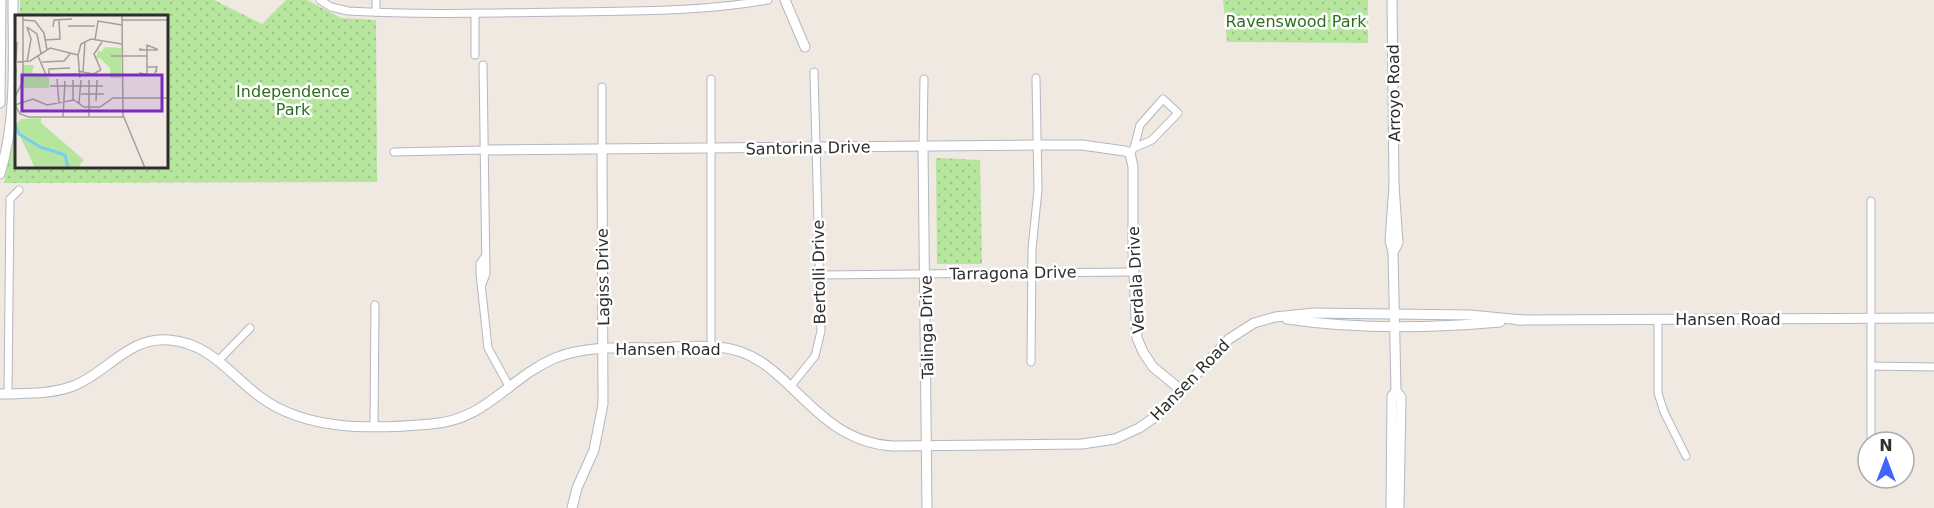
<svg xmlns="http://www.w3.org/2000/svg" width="1934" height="508" viewBox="0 0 1934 508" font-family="'DejaVu Sans',sans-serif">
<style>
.park{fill:url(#park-dots)}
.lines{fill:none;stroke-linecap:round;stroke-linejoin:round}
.street-casing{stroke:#b4b7c1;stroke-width:9}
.secondary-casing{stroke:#b4b7c1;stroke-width:11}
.street{stroke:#fff;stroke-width:7}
.secondary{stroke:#fff;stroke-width:9}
.labels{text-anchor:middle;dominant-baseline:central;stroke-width:5;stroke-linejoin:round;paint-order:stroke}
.park-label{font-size:16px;fill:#2c6e1b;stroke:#fff}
.street-label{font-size:16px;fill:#2e2e2e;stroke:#fff}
.inset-river{fill:none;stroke:#75cff0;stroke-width:3}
.inset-road{fill:none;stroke:#a29e99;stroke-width:1.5}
.view{fill:#7b2cbf;fill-opacity:0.15;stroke:#7b2cbf;stroke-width:3}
.inset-edge{fill:none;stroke:#2e2e2e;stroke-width:3}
</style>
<defs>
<pattern id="park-dots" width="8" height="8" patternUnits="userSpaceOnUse" patternTransform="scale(1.5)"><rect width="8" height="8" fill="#b6e59e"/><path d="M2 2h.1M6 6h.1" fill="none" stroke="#9dc588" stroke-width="1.8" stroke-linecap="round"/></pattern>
</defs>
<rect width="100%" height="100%" fill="#efe9e1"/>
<!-- park -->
<g class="park">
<polygon points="20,0 214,0 262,24 286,0 307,0 341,18 376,20 377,182 4,183 16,128 16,166 166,166 166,16 20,16"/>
<polygon points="1223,0 1368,0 1368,43 1227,42"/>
<polygon points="936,158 980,160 982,264 937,264"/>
</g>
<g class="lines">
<!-- street casing -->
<g class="street-casing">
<g id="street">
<path d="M320,0L331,7L348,11C420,15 492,13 563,12C632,11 700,12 768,0"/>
<polyline points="376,12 376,0"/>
<polyline points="475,13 475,55"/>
<polyline points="711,79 711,347"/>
<polyline points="923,146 924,79"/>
<polyline points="602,149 602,87"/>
<polyline points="394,152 484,150"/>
<polyline points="1130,153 1134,148 1140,125 1163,99 1178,113 1152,140 1134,148"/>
<polyline points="484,258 480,264 480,274 488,348 510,388"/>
<polyline points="820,275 1133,272"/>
<polyline points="482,284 486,274 483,65"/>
<polyline points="1658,319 1658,393 1664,412 1686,456"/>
<polyline points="219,360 250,328"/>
<polyline points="1031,362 1032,249 1038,190 1036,78"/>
<polyline points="1871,366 1934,367"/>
<polyline points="790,387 815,356 821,331 814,72"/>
<polyline points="8,394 10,199 19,190"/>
<polyline points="374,425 375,305"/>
<polyline points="1871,439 1871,201"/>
</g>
</g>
<!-- secondary casing -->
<g class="secondary-casing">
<g id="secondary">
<polyline points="785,0 805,47"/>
<polyline points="1392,0 1394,185 1398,243 1393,252"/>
<polyline points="0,103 1,0"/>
<polyline points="923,146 927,508"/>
<polyline points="484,150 1037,145 1082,145 1125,151 1130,153 1133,167 1133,252 1137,338 1143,352 1153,367 1181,390"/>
<path d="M0,174C17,118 13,59 13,0"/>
<polyline points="1394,185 1390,241 1393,252 1396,391 1401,397 1399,508"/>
<path d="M1287,319C1354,329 1433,328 1500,322"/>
<polyline points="1517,320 1934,318"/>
<path d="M0,394C25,393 49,395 73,386C107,373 129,336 169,340C209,343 229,373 259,396C306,432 374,429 431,424C487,420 508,378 555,358C586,345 624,348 657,348C677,347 697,345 717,347C790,351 808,441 893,446L1082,444L1115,439L1139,428L1161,413L1229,339L1254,323L1275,317L1314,313L1470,315L1522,320"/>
<polyline points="572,508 577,488 594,450 603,404 602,149"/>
<polyline points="1391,508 1392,396 1396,391"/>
</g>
</g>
<!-- street -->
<use href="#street" class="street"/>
<!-- secondary -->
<use href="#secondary" class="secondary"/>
</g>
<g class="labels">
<!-- park labels -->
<g class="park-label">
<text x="1296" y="21">Ravenswood Park</text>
<text x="293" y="91">Independence<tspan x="293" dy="18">Park</tspan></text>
</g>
<!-- street labels -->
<g class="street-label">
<text transform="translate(1394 93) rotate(-91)">Arroyo Road</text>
<text transform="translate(808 148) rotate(-1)">Santorina Drive</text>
<text transform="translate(819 272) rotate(-91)">Bertolli Drive</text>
<text transform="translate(1013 273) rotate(-1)">Tarragona Drive</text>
<text transform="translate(603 277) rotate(-91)">Lagiss Drive</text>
<text transform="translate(1136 280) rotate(-93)">Verdala Drive</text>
<text x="1728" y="319">Hansen Road</text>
<text transform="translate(927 327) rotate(-91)">Talinga Drive</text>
<text x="668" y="349">Hansen Road</text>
<text transform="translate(1190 380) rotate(-46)">Hansen Road</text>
</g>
</g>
<!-- overview -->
<g transform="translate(15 15)">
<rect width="153" height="153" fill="#efe9e1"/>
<path d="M90,32L106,33V63H95V53L85,43L81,44L83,35L86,37ZM8,50H19L17,58L34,61V73H7ZM26,103V108L69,145L64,151L67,153H20L0,110L6,104Z" fill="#b6e59e"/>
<path class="inset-river" d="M0,110L4,119L25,132L50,140L53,153"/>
<path class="inset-road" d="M107,0L108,101M8,5L20,6L29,18L32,35M107,5H153M53,11H80M12,12L16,24L12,47M12,12L22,19L26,39M38,12L39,5L57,4M30,25L45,24L44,5M80,25L83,6L107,10M129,35L125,34V35H142V34L132,30V59H125V58L129,59M23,41L31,60L63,59M96,41H132M1,46L2,27M2,47L15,46L35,33L63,40M27,47L49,46L55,39M132,52H142L140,58L142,55M86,55L79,39L87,27M63,56L78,59L86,55M68,57L70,27M34,60V54L55,53M65,63L63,40L66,29L76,24L107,29M42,64L44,88M58,65V85M74,65V102M35,71H88M0,73L1,53M66,79H89M0,82L8,66V0M115,83H153M81,86L82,65M64,88L66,65M0,90L18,84L32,90L59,85L69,92H85L98,83H117M0,90L5,99L14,102M108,100L130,153M14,102H108M48,102L50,66"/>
<path class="view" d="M7,60H147V96H7Z"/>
<rect width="153" height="153" class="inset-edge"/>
</g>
<!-- north arrow -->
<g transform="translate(1886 460)"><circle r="28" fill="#ffffff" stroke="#ababab" stroke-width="1.5"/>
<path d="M0-4.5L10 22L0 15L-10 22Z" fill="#4264fb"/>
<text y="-9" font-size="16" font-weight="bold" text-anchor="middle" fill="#2e2e2e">N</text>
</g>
</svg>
